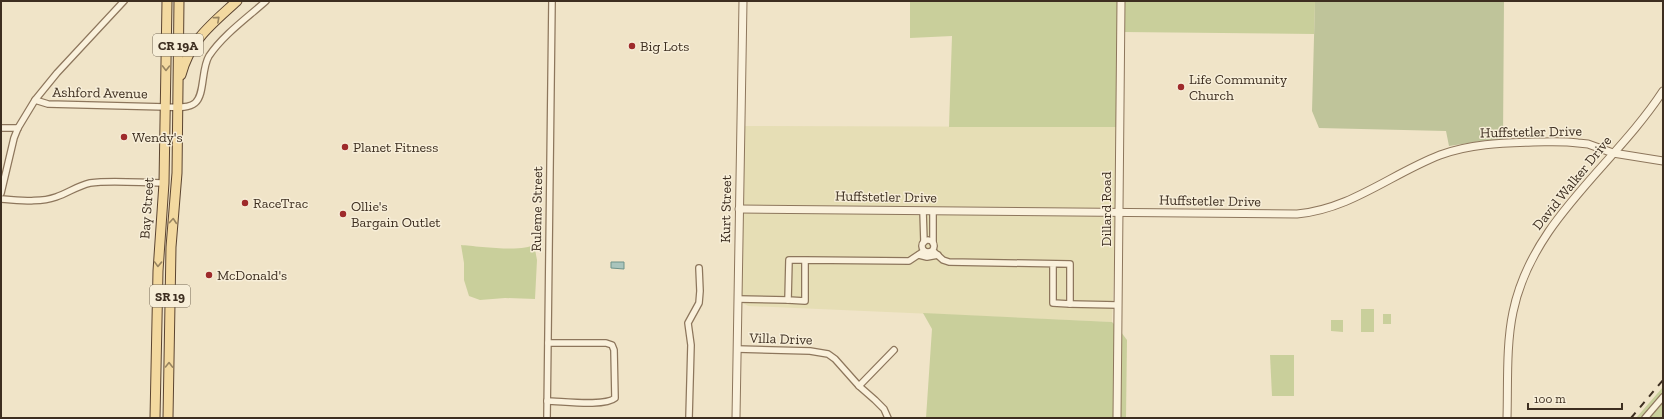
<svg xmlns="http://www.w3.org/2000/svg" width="1664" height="419" viewBox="0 0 1664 419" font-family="'Zilla Slab',serif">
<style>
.farmland{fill:#e6deb5}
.green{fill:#c9cf9b}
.cemetery{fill:#bfc49a}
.water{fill:#a9c4bc;stroke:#6f938a}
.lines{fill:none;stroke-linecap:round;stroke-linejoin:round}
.minor-casing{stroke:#8d765c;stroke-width:8}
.tertiary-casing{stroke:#8d765c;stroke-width:9}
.primary-casing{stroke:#5b4430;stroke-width:11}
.minor{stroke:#faf1dc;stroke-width:5.5}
.tertiary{stroke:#faf1dc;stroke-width:7}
.primary{stroke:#f3d9a0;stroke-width:9}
.rail{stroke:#3d2e20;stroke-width:2;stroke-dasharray:7 7;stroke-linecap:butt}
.oneway{stroke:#988460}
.poi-dot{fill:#9e2a2b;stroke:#f7eed8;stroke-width:1.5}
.labels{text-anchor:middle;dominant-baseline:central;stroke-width:3;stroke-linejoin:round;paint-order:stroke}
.shield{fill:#f7eed8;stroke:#756857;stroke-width:1}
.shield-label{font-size:13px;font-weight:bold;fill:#3d2e20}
.poi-label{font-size:14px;fill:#3d2e20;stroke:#f7eed8;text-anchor:start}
.street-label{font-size:14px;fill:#3d2e20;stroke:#f7eed8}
</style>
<rect width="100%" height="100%" fill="#f0e4c8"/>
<!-- farmland -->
<g class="farmland">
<polygon points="744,126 1116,127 1116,209 743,205"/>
<polygon points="742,212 1116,216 1112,322 748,306 743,303 741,295"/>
</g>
<!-- green -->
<g class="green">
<polygon points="910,1 1118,1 1116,127 949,127 952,36 910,38"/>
<polygon points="1124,1 1315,1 1314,34 1123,32"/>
<path d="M534,244L537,260L535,299L505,298L480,300L469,296L464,280V263L461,245C476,246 525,253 534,244Z"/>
<rect x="1361" y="309" width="13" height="23"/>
<polygon points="923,313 1112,322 1115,325 1114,418 926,418 932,329"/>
<rect x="1383" y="314" width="8" height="10"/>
<polygon points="1331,320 1343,320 1343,332 1331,331"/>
<polygon points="1121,332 1127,340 1126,418 1120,418"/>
<polygon points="1270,355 1294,355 1294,396 1272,396"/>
<polygon points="1663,387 1663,418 1636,418"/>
</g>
<!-- cemetery -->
<polygon class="cemetery" points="1315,1 1504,1 1503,139 1482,141 1449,146 1446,131 1319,128 1312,111"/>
<!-- water -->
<polygon class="water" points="611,262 624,262 624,269 611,268"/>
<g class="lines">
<!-- minor casing -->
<g class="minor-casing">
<g id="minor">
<path d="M35,100L48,104L166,107C175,107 188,109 195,103C205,95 201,69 209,56C223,35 247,18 266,1"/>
<polyline points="1,128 18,128"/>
<polyline points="1,193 14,138 18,128 35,100 57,73 124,1"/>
<path d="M1,199C19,200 39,203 56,197C68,193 77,186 90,183C112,180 141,183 164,183"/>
<polyline points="923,211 924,242"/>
<polyline points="933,211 933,243"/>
<circle cx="928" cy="246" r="6"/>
<polyline points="933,251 943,260 949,262 1070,264 1070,304 1053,303 1053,264"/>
<polyline points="919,255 927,257 938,255"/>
<polyline points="805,260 805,301 788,300 789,260 805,260 909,261 924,251"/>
<polyline points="738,299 788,300"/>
<polyline points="1070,304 1118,305"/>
<polyline points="737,349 810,351 828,354 835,359 859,386 875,400 884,409 888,418"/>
<polyline points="859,386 894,350"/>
<path d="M547,401C561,401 605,407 615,398L614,350L612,345L606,343H548"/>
<polyline points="547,418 552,1"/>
<polyline points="689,418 691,345 688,323 699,303 700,291 699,268"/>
<polyline points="1645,418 1663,397"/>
</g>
</g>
<!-- tertiary casing -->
<g class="tertiary-casing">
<g id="tertiary">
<path d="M739,209L1297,214C1351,209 1391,174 1440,155C1470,144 1500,143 1533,142C1548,142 1563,141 1578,143L1588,144L1613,153L1663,161"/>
<polyline points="736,418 743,1"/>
<polyline points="1117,418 1121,1"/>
<path d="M1507,418C1508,384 1506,345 1513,312C1532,220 1614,166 1663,91"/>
</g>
</g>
<!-- primary casing -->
<g class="primary-casing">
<g id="primary">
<path d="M181,75C190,40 212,24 237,1"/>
<polyline points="155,418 158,271 164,183 167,1"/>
<polyline points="168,418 171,247 177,173 179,1"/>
</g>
</g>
<!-- minor -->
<use href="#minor" class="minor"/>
<!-- tertiary -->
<use href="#tertiary" class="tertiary"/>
<!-- primary -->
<use href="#primary" class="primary"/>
<!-- rail -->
<polyline class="rail" points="1631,418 1663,380"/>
</g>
<!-- one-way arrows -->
<defs><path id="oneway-chevron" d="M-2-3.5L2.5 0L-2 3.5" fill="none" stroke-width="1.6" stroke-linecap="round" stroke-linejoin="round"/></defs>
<g class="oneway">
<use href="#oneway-chevron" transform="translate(217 19) rotate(-42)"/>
<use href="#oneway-chevron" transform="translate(166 68) rotate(91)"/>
<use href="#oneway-chevron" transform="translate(173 221) rotate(-85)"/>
<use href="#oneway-chevron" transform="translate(158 264) rotate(92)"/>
<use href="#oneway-chevron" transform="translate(169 365) rotate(-89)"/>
</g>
<!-- markers -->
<g class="poi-dot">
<circle cx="632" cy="46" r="4"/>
<circle cx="1181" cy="87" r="4"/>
<circle cx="124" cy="137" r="4"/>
<circle cx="345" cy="147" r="4"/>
<circle cx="245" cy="203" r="4"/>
<circle cx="343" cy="214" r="4"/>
<circle cx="209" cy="275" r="4"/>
</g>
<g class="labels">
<!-- shield labels -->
<g class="shield">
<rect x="153" y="34" width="50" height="22" rx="3"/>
<rect x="150" y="285" width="40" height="22" rx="3"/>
</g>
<g class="shield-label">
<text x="178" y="45">CR 19A</text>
<text x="170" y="296">SR 19</text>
</g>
<!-- poi labels -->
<g class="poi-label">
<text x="640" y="46">Big Lots</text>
<text x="1189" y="79">Life Community<tspan x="1189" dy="16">Church</tspan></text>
<text x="132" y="137">Wendy's</text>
<text x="353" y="147">Planet Fitness</text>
<text x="253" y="203">RaceTrac</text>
<text x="351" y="206">Ollie's<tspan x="351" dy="16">Bargain Outlet</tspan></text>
<text x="217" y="275">McDonald's</text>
</g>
<!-- street labels -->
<g class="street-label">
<text transform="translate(100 93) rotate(1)">Ashford Avenue</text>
<text transform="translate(1531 132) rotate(-1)">Huffstetler Drive</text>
<text transform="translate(1572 183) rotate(-51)">David Walker Drive</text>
<text transform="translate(886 197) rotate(1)">Huffstetler Drive</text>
<text transform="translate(1210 201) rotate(1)">Huffstetler Drive</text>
<text transform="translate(147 208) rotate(-86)">Bay Street</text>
<text transform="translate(537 209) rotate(-89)">Ruleme Street</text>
<text transform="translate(726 209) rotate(-89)">Kurt Street</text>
<text transform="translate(1106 209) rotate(-90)">Dillard Road</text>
<text transform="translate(781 339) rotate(2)">Villa Drive</text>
</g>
</g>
<!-- border -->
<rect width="1664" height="419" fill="none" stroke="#3d2e20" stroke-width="4"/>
<!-- scale -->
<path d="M1528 403v6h94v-6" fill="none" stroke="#3d2e20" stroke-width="2"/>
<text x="1534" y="403" font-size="12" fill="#3d2e20" stroke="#f7eed8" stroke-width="3" paint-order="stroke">100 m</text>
</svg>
